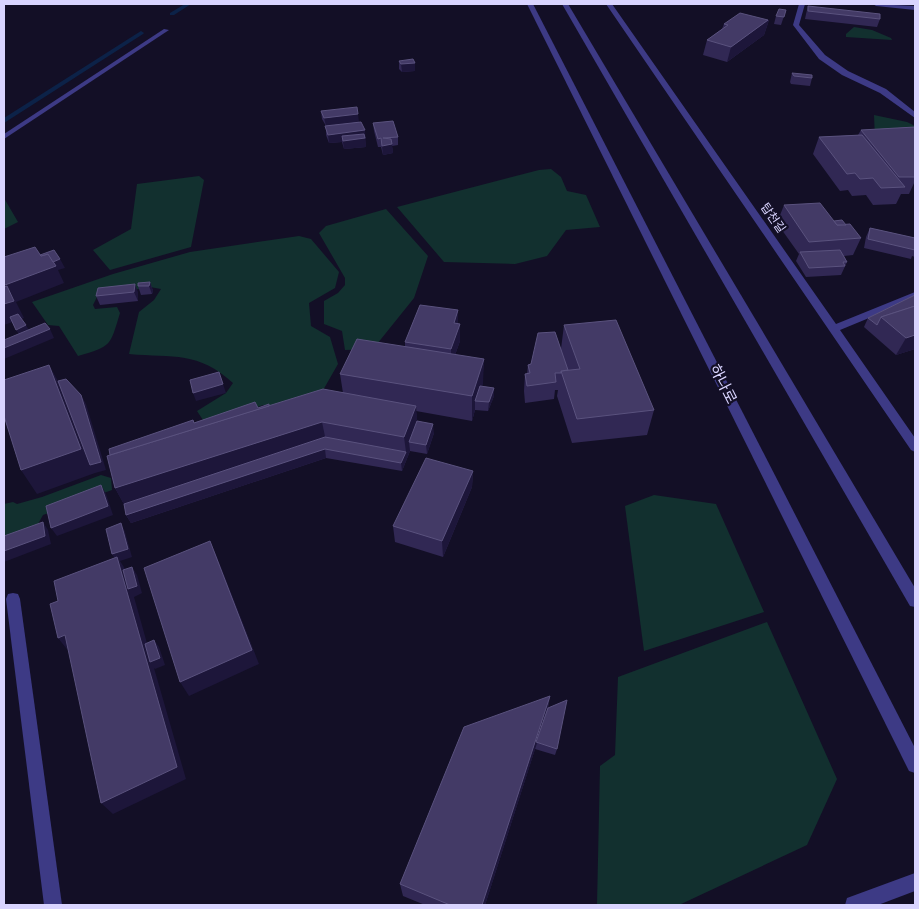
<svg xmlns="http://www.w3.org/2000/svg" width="919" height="909" viewBox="0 0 919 909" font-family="Roboto,'Noto Sans KR',sans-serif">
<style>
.green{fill:#12302f}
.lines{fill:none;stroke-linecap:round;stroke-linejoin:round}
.stream{fill:#0c2248;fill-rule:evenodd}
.minor{fill:#3d3a85;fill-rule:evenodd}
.tertiary{fill:#3d3a85;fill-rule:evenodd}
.wall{fill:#312854}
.shaded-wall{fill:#1d163a}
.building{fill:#433a66;stroke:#5a527e}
.labels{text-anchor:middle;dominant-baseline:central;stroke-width:4.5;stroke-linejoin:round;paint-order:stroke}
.far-street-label{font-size:12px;fill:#d9d4ff;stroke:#130f26}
.street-label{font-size:15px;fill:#d9d4ff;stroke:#130f26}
</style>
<rect width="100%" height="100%" fill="#130f26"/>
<!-- green -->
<g class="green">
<polygon points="854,27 872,30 891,38 892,40 846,37 846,34"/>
<polygon points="874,115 907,122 915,126 909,139 875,139"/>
<polygon points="551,169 561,177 567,191 586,195 600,227 566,230 547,256 515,264 444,262 397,207 539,170"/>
<polygon points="199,176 204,180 191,247 110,270 93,250 131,229 137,184"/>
<polygon points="4,198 18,222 4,229"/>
<polygon points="386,209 428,256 414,298 373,349 345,350 342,331 324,324 324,301 338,293 345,285 345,278 319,233 326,226"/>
<path d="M299,236L311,239L339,272L335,288L309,303L311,326L330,337L338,364L318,399L279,412L263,405L207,426L197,411L226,393L233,383C198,351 174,358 129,354L139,312L154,300L161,289L150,287L97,297L93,305L95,309L117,307L120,313C110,346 112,346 78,356L59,326L48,325L32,302L113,274L190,252Z"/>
<polygon points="101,475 111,478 112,490 43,515 38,524 4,542 4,504 13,502 17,504 42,497"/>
<polygon points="654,495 716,504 764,612 644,651 625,506"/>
<polygon points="767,622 837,779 807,845 679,905 597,905 600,766 615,755 618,677"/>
</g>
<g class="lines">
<!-- stream -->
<g class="stream">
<polygon points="185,4 191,4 174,15 170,15 170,13"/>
<polygon points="141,31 144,33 143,34 4,123 4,118"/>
</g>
<!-- minor -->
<g class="minor">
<polygon points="606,4 612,4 836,324 915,292 915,299 840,330 915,438 915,452 911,450"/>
<polygon points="799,4 805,4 799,25 825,55 848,71 886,89 915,112 915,118 880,93 842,75 819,59 793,25"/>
<polygon points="873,4 915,6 915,10 876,6"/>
<polygon points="164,29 169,30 4,139 4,134"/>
<polygon points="13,593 18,594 20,599 62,905 44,905 6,599 8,594"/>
<polygon points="915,873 915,891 878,905 845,905 847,898"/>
</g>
<!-- tertiary -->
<g class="tertiary">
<polygon points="527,4 533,4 915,748 915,773 909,771"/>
<polygon points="562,4 568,4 915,588 915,607 910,606"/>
</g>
</g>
<!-- wall -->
<g class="wall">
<polygon points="808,6 880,19 877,27 805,19 806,14"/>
<polygon points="786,10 781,25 774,24 776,16"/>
<polygon points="769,20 764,35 727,62 703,55 707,40 722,29 724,24"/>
<polygon points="399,61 415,71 402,72 399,69"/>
<polygon points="792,73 812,78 810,86 791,84 790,82"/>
<polygon points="321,111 359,122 366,139 365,139 366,147 344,149 342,142 329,143 326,135 326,126 322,119"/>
<polygon points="373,123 398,137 398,145 392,146 393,153 383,155 381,147 378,147 374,131"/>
<polygon points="915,127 915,181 909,194 901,194 896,204 873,205 866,195 852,196 848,190 840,191 813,154 819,137 858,135 861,130"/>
<polygon points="784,205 846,225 861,238 853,255 844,256 847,262 841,275 806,277 796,261 799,254 777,223"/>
<polygon points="870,228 915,238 915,257 912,256 911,259 864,248 866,237"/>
<polygon points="150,282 153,291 152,294 141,295 138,286"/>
<polygon points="98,288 138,292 138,301 100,305 96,296"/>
<polygon points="915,295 915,349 896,355 864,327 868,318"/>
<polygon points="458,310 458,324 460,341 455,355 484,359 482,386 494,388 494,396 488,411 475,410 472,421 416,411 417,421 434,433 427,454 410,451 402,471 326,458 131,523 126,515 124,504 115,488 193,420 194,423 258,408 343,393 340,374 405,347 405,342"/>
<polygon points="564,325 654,410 647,435 572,443 557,396 558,390 555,390 554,399 525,403 524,391 525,374 527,374 528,365 561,349"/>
<polygon points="473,471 472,487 443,557 395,542 393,526"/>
<polygon points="550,696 548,708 557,749 555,755 535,749 485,905 425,905 403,896 400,884"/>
</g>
<!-- shaded-wall -->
<g class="shaded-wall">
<polygon points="769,20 764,35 727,62 731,47"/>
<polygon points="415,63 415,71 402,72 401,64"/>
<polygon points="358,114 359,122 326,126 324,118"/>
<polygon points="365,130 366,147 344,149 342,136 342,142 329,143 328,135"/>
<polygon points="392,144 393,153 383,155 382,146"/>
<polygon points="60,259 65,268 58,270 64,283 16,302 24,318 4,325 4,304 14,301 5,285 45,265"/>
<polygon points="150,282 153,291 152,294 149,286"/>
<polygon points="135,284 138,292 138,301 134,292"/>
<polygon points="458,310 458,328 454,323"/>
<polygon points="460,324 460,341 451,366 451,349"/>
<polygon points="26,325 31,334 22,339 16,330"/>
<polygon points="50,329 54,338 4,359 4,348"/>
<polygon points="915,335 915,349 896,355 906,338"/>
<polygon points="484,359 483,384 478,401 475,401 475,410 472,421 472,396"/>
<polygon points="49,365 63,390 81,395 86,404 106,470 95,473 37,494 21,470"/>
<polygon points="219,372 226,393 196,401 193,393"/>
<polygon points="494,388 494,396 488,411 489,402"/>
<polygon points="416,406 418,430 409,442 410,451 402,471 401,463 406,452 404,437"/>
<polygon points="322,422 327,446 128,512 115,488"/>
<polygon points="433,424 434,433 427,454 426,445"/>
<polygon points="325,449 326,458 131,523 126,515"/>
<polygon points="473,471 472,487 443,557 442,541"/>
<polygon points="101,485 106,494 113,515 57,536 51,528"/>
<polygon points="43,522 48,530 51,544 4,562 4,551"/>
<polygon points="121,523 125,532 132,557 120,561 127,572 132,567 137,575 142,593 134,597 152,661 154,640 159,647 165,665 155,669 154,668 186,779 113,814 101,803 117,562 112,554"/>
<polygon points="210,541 217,557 259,664 189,696 180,682"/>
<polygon points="65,635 70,653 58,638"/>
<polygon points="550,696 546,715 485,905 482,905"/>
</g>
<!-- building -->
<g class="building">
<polygon points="808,6 880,14 880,19 808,11"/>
<polygon points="779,9 786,10 784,17 776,16"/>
<polygon points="740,13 768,20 731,47 707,40 728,25 724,24"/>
<polygon points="413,59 415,63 401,64 399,61"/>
<polygon points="792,73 812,75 812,78 794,76"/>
<polygon points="357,107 358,114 324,118 321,111"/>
<polygon points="393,121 398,137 383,138 391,139 392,144 382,146 381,138 378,139 373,123"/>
<polygon points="361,122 365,130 328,135 325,126"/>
<polygon points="915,127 915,177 899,177 861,130"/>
<polygon points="364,134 365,138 343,141 342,136"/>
<polygon points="862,135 905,187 881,188 873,178 860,179 855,173 847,174 819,137"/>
<polygon points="820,203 837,225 850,224 861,238 809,242 784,205"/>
<polygon points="842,220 846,225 837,225 834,221"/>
<polygon points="870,228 915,238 915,250 868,239"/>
<polygon points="35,247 41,256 48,254 56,266 5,285 4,282 4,257"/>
<polygon points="54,250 60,259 53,262 48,254 41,256 40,255"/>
<polygon points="840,250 847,262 843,262 845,266 809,268 800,252"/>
<polygon points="150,282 149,286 138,286 138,283"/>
<polygon points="135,284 134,292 96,296 98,288"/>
<polygon points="7,286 14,301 4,304 4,287"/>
<polygon points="915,295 915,306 881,317 877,325 868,318"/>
<polygon points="420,305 458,310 454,323 460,324 451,349 405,342"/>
<polygon points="915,306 915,335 906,338 881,317"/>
<polygon points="18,314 26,325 16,330 10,317"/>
<polygon points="616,320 654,410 577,419 561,371 580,369 564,325"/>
<polygon points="45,323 50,329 4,348 4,340"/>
<polygon points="555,332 568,370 561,371 561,373 555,373 556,382 527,386 525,374 530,373 528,365 531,364 538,333"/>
<polygon points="357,339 484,359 472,396 340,374"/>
<polygon points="49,365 81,449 21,470 4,416 4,380"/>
<polygon points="219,372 223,384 193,393 190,380"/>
<polygon points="66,379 81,395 101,462 90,465 58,381"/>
<polygon points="480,386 494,388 489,402 475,401"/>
<polygon points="323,389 416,406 404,437 322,422 115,488 107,456"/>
<polygon points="255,402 258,408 269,404 269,406 110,455 109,449 193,420 194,423"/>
<polygon points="417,421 433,424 426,445 409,442"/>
<polygon points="325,437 406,452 401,463 325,449 126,515 124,504"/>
<polygon points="426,458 473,471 442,541 393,526"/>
<polygon points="101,485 108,506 51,528 46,506"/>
<polygon points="43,522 45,536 4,551 4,536"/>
<polygon points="121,523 128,549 112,554 106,529"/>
<polygon points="210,541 252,650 180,682 144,568"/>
<polygon points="117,557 177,767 101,803 65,635 58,638 50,604 58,601 54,581"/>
<polygon points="132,567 137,586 128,589 123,570"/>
<polygon points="154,640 160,658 150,662 145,644"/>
<polygon points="550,696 482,905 450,905 400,884 464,727"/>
<polygon points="567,700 557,749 536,742 548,708"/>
</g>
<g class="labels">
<!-- far-street labels -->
<g class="far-street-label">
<text transform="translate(773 218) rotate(55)">탑천길</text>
</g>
<!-- street labels -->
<g class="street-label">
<text transform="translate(723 384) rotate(63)">하나로</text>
</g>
</g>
<!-- border -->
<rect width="919" height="909" fill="none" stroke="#d9d4ff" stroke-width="10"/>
</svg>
